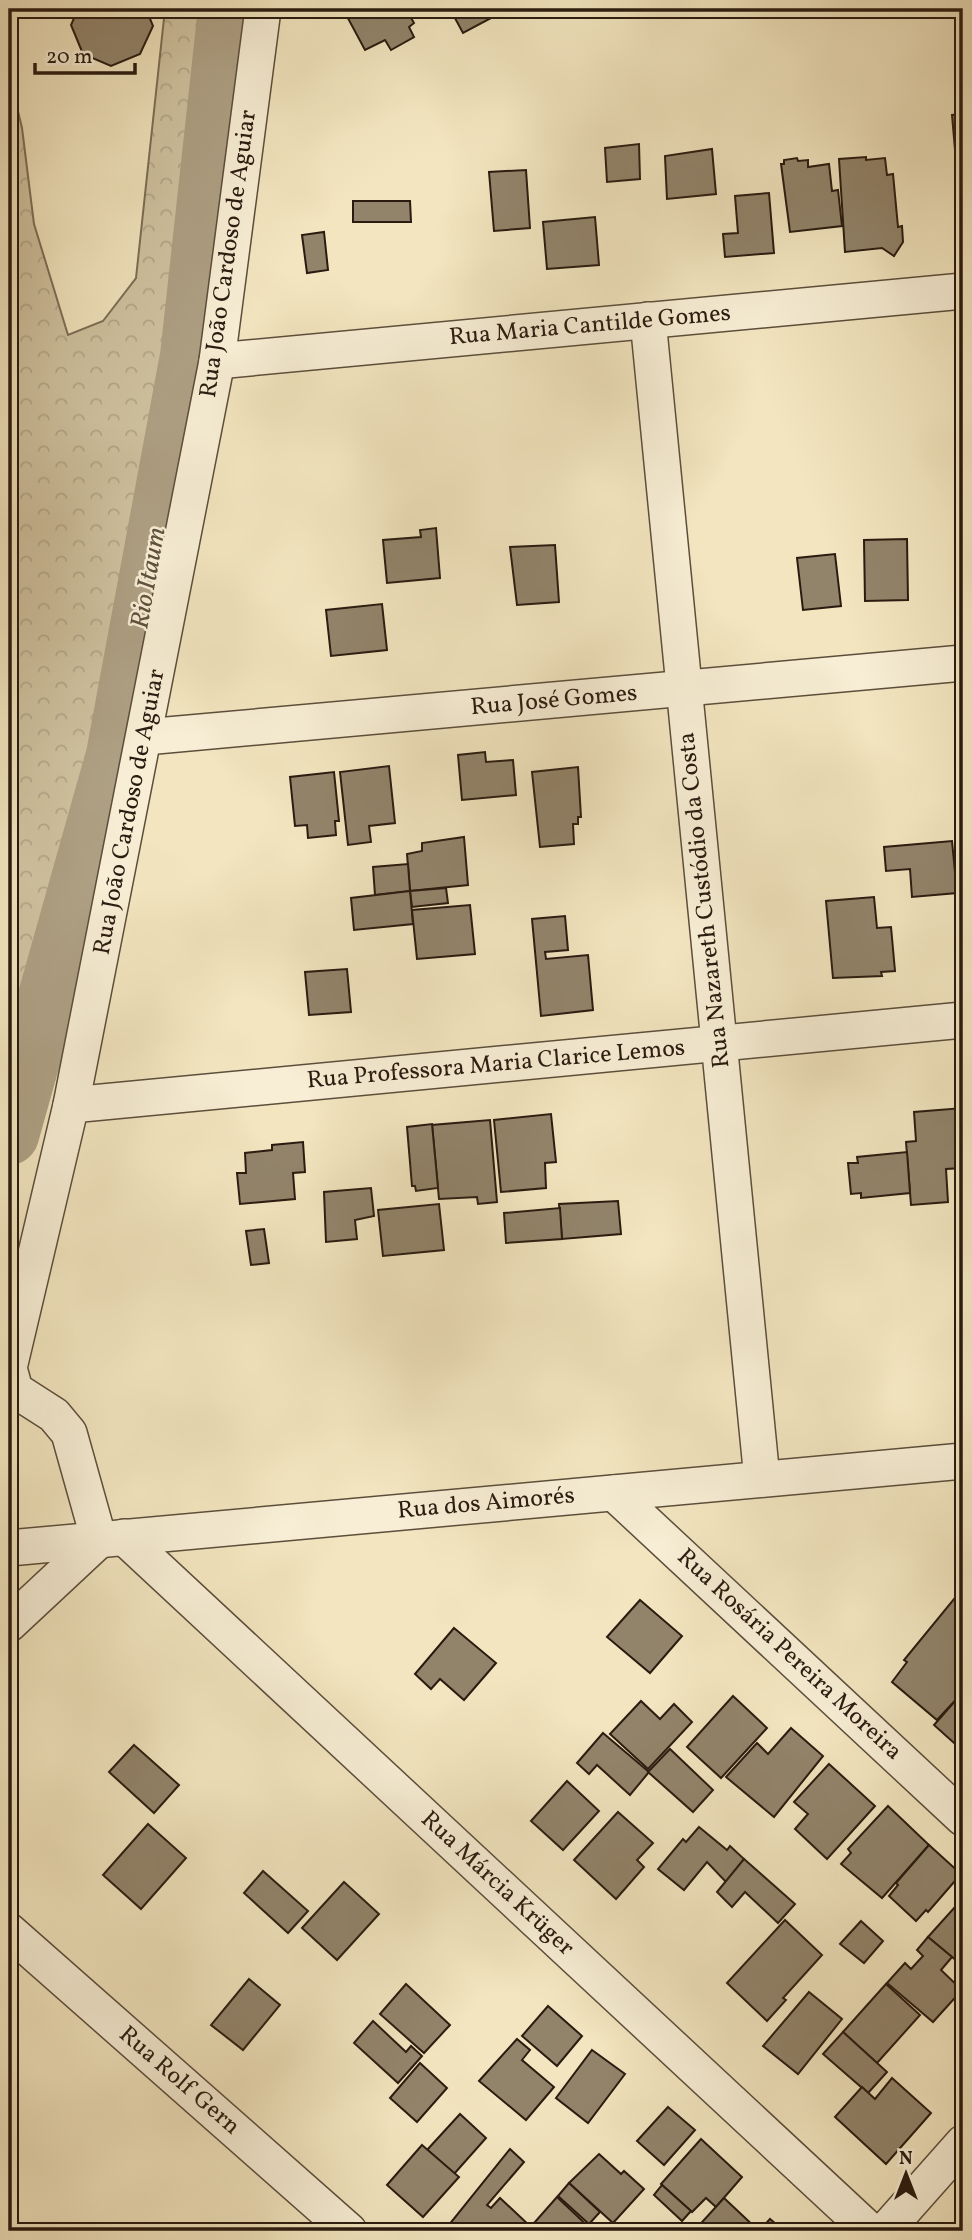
<svg xmlns="http://www.w3.org/2000/svg" width="972" height="2240" viewBox="0 0 972 2240" font-family="Vollkorn,serif">
<style>
.forest{fill:url(#forest-crowns);stroke:#7d6f58;stroke-width:2}
.lines{fill:none;stroke-linecap:round;stroke-linejoin:round}
.river{stroke:#aea084;stroke-width:60}
.building{fill:#92846b;stroke:#2a1b10;stroke-width:2}
.minor-casing{stroke:#5c4e3c;stroke-width:38}
.minor{stroke:#f7eed5;stroke-width:35}
.labels{text-anchor:middle;dominant-baseline:central;stroke-width:5;stroke-linejoin:round;paint-order:stroke}
.street-label{font-size:24px;fill:#2a1b10;stroke:#f7eed5}
.water-label{font-size:26px;font-style:italic;fill:#5f503e;stroke:#f7eed5}
</style>
<defs>
<pattern id="forest-crowns" width="20" height="18" patternUnits="userSpaceOnUse" patternTransform="scale(1.75)"><rect width="20" height="18" fill="#d0c3a1"/><path d="M2 6a3 3 0 1 1 6 0M12 15a3 3 0 1 1 6 0" fill="none" stroke="#b3a78a"/></pattern>
</defs>
<rect width="100%" height="100%" fill="#f2e5bf"/>
<filter id="stains"><feTurbulence type="fractalNoise" baseFrequency=".00286" numOctaves="4"/><feColorMatrix values="0 0 0 0 .2 0 0 0 0 .09 0 0 0 0 .02 0 0 0 .5 -.17"/></filter>
<radialGradient id="worn" r=".72"><stop offset=".6" stop-color="#630" stop-opacity="0"/><stop offset="1" stop-color="#630" stop-opacity=".3"/></radialGradient>
<!-- forest -->
<polygon class="forest" points="165,9 214,9 178,352 113,692 60,922 9,1084 9,74 22,128 34,224 68,335 103,321 136,278"/>
<g class="lines">
<!-- river -->
<polyline class="river" points="9,1135 116,755 190,356 228,9"/>
</g>
<!-- building -->
<g class="building">
<polygon points="78,9 146,9 153,26 140,54 111,66 83,54 71,25"/>
<polygon points="343,9 406,9 414,23 409,27 414,37 391,50 385,40 365,50"/>
<polygon points="450,9 486,9 491,18 463,33"/>
<polygon points="963,114 963,160 956,161 952,115"/>
<polygon points="639,144 640,179 607,182 605,148"/>
<polygon points="712,149 716,194 667,199 665,156"/>
<polygon points="866,157 866,160 885,158 887,175 893,174 898,227 902,226 903,242 894,256 882,248 845,252 839,159"/>
<polygon points="797,158 798,161 808,160 808,167 829,164 832,191 838,190 842,226 790,232 781,164 784,164 784,160"/>
<polygon points="526,170 530,228 494,231 489,172"/>
<polygon points="769,193 774,253 725,257 723,234 738,233 735,196"/>
<polygon points="353,201 410,201 411,222 353,222"/>
<polygon points="595,217 599,265 547,269 543,222"/>
<polygon points="324,232 328,270 307,273 302,235"/>
<polygon points="436,528 440,578 387,583 383,540 421,537 420,530"/>
<polygon points="907,539 908,600 865,601 864,540"/>
<polygon points="555,545 559,602 517,605 510,547"/>
<polygon points="835,554 841,606 803,610 797,558"/>
<polygon points="382,604 387,650 331,656 326,610"/>
<polygon points="485,752 486,762 513,760 516,795 462,800 458,755"/>
<polygon points="389,766 395,823 369,826 371,842 348,845 340,772"/>
<polygon points="578,767 581,817 578,817 578,824 573,824 574,844 540,847 532,772"/>
<polygon points="334,772 339,821 335,821 336,835 308,838 307,825 295,826 290,777"/>
<polygon points="464,837 468,885 410,891 407,854 422,851 422,843"/>
<polygon points="952,841 957,893 912,897 910,869 886,871 884,847"/>
<polygon points="408,864 410,891 375,895 373,867"/>
<polygon points="446,888 448,903 412,907 410,891"/>
<polygon points="410,891 413,924 354,930 351,898"/>
<polygon points="874,897 877,928 891,927 895,971 881,972 882,976 833,978 826,901"/>
<polygon points="470,905 475,954 417,959 412,910"/>
<polygon points="565,916 568,950 545,952 546,959 588,955 593,1010 541,1016 532,919"/>
<polygon points="347,969 351,1012 309,1015 305,972"/>
<polygon points="963,1108 963,1168 946,1169 948,1202 911,1205 906,1142 916,1141 914,1112"/>
<polygon points="551,1114 556,1162 545,1163 546,1188 501,1192 494,1120"/>
<polygon points="490,1120 497,1202 478,1204 477,1197 439,1199 432,1125"/>
<polygon points="432,1124 438,1188 416,1191 415,1186 412,1186 407,1127"/>
<polygon points="303,1142 305,1172 293,1173 295,1199 240,1204 237,1173 246,1173 245,1153 272,1150 272,1145"/>
<polygon points="907,1152 910,1193 861,1198 861,1193 851,1194 848,1163 858,1163 857,1157"/>
<polygon points="371,1188 374,1216 355,1220 357,1239 326,1242 324,1192"/>
<polygon points="618,1201 621,1234 562,1239 559,1204"/>
<polygon points="439,1204 444,1250 383,1256 378,1210"/>
<polygon points="560,1208 562,1239 506,1243 504,1213"/>
<polygon points="264,1229 269,1263 251,1265 246,1231"/>
<polygon points="963,1588 963,1692 937,1720 892,1682 907,1662 904,1660"/>
<polygon points="640,1600 682,1636 650,1673 607,1637"/>
<polygon points="454,1628 496,1663 464,1700 440,1679 431,1689 415,1674"/>
<polygon points="963,1692 963,1751 934,1725"/>
<polygon points="733,1696 767,1728 721,1778 687,1747"/>
<polygon points="641,1701 660,1719 674,1704 692,1722 648,1769 610,1734"/>
<polygon points="791,1728 823,1756 774,1817 726,1777 757,1743 768,1754"/>
<polygon points="603,1733 649,1772 630,1795 597,1765 589,1774 577,1763"/>
<polygon points="134,1745 179,1785 154,1813 109,1772"/>
<polygon points="670,1749 713,1790 693,1812 648,1772"/>
<polygon points="829,1764 875,1806 827,1859 795,1829 808,1814 794,1802"/>
<polygon points="567,1781 599,1811 563,1850 531,1821"/>
<polygon points="888,1806 929,1845 882,1898 841,1864 851,1853 848,1849"/>
<polygon points="618,1812 653,1843 637,1860 644,1867 616,1899 574,1860"/>
<polygon points="148,1824 186,1858 141,1909 103,1875"/>
<polygon points="699,1827 727,1850 730,1846 744,1859 726,1882 707,1862 684,1890 658,1869 683,1839 686,1842"/>
<polygon points="929,1845 961,1874 928,1912 926,1910 916,1921 889,1896 898,1885 896,1883"/>
<polygon points="744,1859 795,1904 778,1923 745,1892 732,1907 717,1892"/>
<polygon points="263,1871 308,1911 288,1933 244,1893"/>
<polygon points="344,1882 379,1914 337,1960 302,1928"/>
<polygon points="963,1898 963,1966 928,1937"/>
<polygon points="785,1920 822,1955 783,1998 786,2000 767,2021 727,1983"/>
<polygon points="861,1921 883,1941 864,1963 840,1944"/>
<polygon points="928,1937 952,1957 941,1970 962,1990 933,2022 887,1983 905,1963 911,1969 923,1956 917,1950"/>
<polygon points="249,1979 280,2005 243,2050 211,2025"/>
<polygon points="406,1984 450,2025 424,2053 380,2014"/>
<polygon points="886,1984 920,2015 877,2063 843,2032"/>
<polygon points="809,1992 842,2019 798,2074 763,2046"/>
<polygon points="548,2006 582,2036 557,2066 522,2036"/>
<polygon points="373,2021 406,2052 411,2046 422,2056 398,2083 354,2043"/>
<polygon points="843,2032 887,2072 868,2093 823,2054"/>
<polygon points="517,2039 530,2050 522,2060 554,2087 526,2120 479,2081"/>
<polygon points="592,2050 625,2074 588,2123 556,2098"/>
<polygon points="420,2063 447,2088 417,2122 390,2098"/>
<polygon points="892,2078 931,2113 886,2164 835,2117 862,2087 875,2099"/>
<polygon points="668,2107 695,2130 664,2165 637,2141"/>
<polygon points="460,2114 486,2138 454,2174 427,2150"/>
<polygon points="701,2139 742,2177 716,2207 706,2198 692,2212 661,2184"/>
<polygon points="422,2145 459,2177 423,2217 387,2185"/>
<polygon points="510,2149 524,2162 487,2205 491,2208 500,2198 531,2227 527,2231 444,2231"/>
<polygon points="599,2154 621,2174 624,2171 644,2189 613,2223 569,2183"/>
<polygon points="569,2183 600,2212 589,2224 558,2196"/>
<polygon points="662,2185 691,2211 682,2221 654,2195"/>
<polygon points="557,2197 593,2231 527,2231"/>
<polygon points="724,2198 759,2231 770,2219 784,2231 694,2231"/>
</g>
<g class="lines">
<!-- minor casing -->
<g class="minor-casing">
<g id="minor">
<polyline points="648,320 762,1479"/>
<polyline points="217,361 963,291"/>
<polyline points="145,737 963,663"/>
<polyline points="71,1105 963,1020"/>
<polyline points="614,1493 963,1818"/>
<polyline points="124,1537 870,2231"/>
<polyline points="9,1548 963,1461"/>
<polyline points="9,1624 99,1540 69,1433 54,1415 15,1390 9,1368 71,1105 217,361 263,9"/>
<polyline points="9,1931 349,2231"/>
<polyline points="885,2231 963,2143"/>
</g>
</g>
<!-- minor -->
<use href="#minor" class="minor"/>
</g>
<g class="labels">
<!-- street labels -->
<g class="street-label">
<text transform="translate(229 254) rotate(-82)">Rua João Cardoso de Aguiar</text>
<text transform="translate(590 326) rotate(-5)">Rua Maria Cantilde Gomes</text>
<text transform="translate(554 701) rotate(-5)">Rua José Gomes</text>
<text transform="translate(130 812) rotate(-79)">Rua João Cardoso de Aguiar</text>
<text transform="translate(705 900) rotate(-96)">Rua Nazareth Custódio da Costa</text>
<text transform="translate(496 1065) rotate(-5)">Rua Professora Maria Clarice Lemos</text>
<text transform="translate(486 1504) rotate(-5)">Rua dos Aimorés</text>
<text transform="translate(789 1655) rotate(43)">Rua Rosária Pereira Moreira</text>
<text transform="translate(497 1884) rotate(43)">Rua Márcia Krüger</text>
<text transform="translate(179 2081) rotate(41)">Rua Rolf Gern</text>
</g>
<!-- water labels -->
<g class="water-label">
<text transform="translate(149 578) rotate(-80)">Rio Itaum</text>
</g>
</g>
<!-- margin -->
<rect width="972" height="2240" fill="none" stroke="#f2e5bf" stroke-width="35"/>
<rect x="10" y="10" width="951" height="2219" fill="none" stroke="#2a1b10" stroke-width="3.5"/>
<rect x="18" y="18" width="937" height="2205" fill="none" stroke="#2a1b10" stroke-width="2"/>
<!-- north arrow -->
<g transform="translate(906 2174)" stroke="#f7eed5" stroke-width="5" paint-order="stroke">
<path d="M0-5L12 26L0 18L-12 26Z" fill="#2a1b10"/>
<text y="-10" font-size="19" font-weight="bold" text-anchor="middle" fill="#2a1b10">N</text>
</g>
<!-- scale -->
<path d="M35 63v10h100v-10" fill="none" stroke="#2a1b10" stroke-width="3.5"/>
<text x="46" y="63" font-size="21" fill="#2a1b10" stroke="#f7eed5" stroke-width="5" paint-order="stroke">20 m</text>
<rect width="100%" height="100%" filter="url(#stains)"/>
<rect width="100%" height="100%" fill="url(#worn)"/>
</svg>
